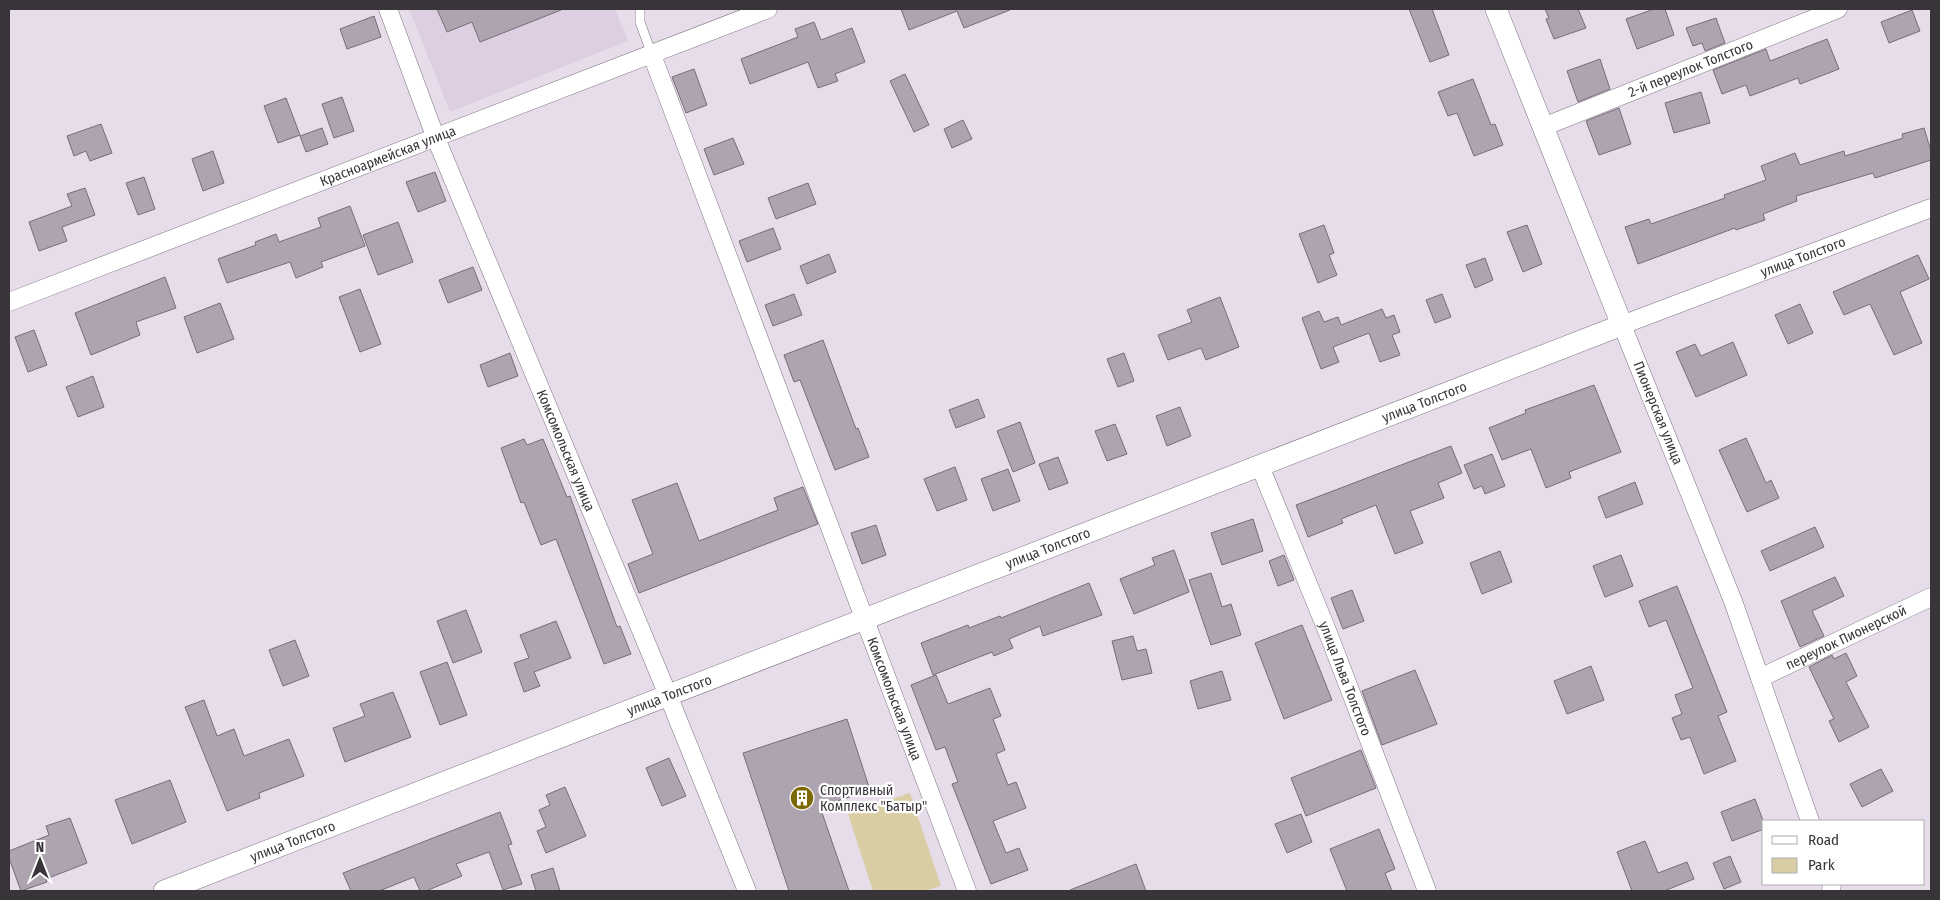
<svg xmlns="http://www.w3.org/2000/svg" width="1940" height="900" viewBox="0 0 1940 900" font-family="'Fira Sans Condensed',sans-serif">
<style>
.built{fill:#ddcee1}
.green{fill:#d9cea3}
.building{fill:#ada4b0;stroke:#766d79}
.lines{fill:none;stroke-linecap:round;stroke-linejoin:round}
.service-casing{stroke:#7e7580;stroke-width:10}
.minor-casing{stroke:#7e7580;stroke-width:19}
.tertiary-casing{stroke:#7e7580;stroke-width:22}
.service{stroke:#fff;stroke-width:9}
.minor{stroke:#fff;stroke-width:18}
.tertiary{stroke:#fff;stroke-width:21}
.labels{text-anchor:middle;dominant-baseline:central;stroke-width:4.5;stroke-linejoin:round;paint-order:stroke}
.street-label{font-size:14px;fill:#38343a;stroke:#fff}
.poi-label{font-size:14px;fill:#38343a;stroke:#fff;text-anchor:start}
</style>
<rect width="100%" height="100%" fill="#e6dcea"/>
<!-- built -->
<polygon class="built" points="409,9 615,9 628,41 450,112"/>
<!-- green -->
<polygon class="green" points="910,793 941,886 924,891 873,891 848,814"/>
<!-- building -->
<g class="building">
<polygon points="437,9 561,9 561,10 480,42 472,22 447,32"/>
<polygon points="901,9 1009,9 1010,10 964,28 957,11 909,30"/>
<polygon points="1409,9 1432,9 1449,55 1430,62"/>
<polygon points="1545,9 1578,9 1586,28 1554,39 1546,19 1549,18"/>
<polygon points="1654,9 1665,9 1674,35 1637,49 1626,19"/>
<polygon points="1912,10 1920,31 1889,43 1881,22"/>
<polygon points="374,16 381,37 347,49 340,29"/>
<polygon points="1716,18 1725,43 1705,51 1702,43 1693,46 1686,28"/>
<polygon points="814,22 821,40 852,28 865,62 835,74 838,81 818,88 808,62 750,84 741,59 798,37 795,29"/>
<polygon points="1827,39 1839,69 1800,84 1798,78 1750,96 1746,85 1722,94 1713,70 1766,49 1770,61"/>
<polygon points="1600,59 1610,89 1578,102 1567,71"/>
<polygon points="694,69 707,105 686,113 672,77"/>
<polygon points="905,74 929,125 914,132 890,81"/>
<polygon points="1473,79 1491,125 1495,124 1503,145 1474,156 1457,113 1448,116 1438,92"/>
<polygon points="1701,92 1710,123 1674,133 1665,103"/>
<polygon points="342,97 354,131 334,138 322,104"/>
<polygon points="286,98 300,135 278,143 264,106"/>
<polygon points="1619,108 1631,144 1599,155 1586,121"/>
<polygon points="963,120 972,139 952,148 944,129"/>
<polygon points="101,124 112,153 90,161 86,151 74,156 67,136"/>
<polygon points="322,128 328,144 306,152 300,136"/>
<polygon points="1924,128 1931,151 1931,160 1875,178 1873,173 1796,196 1797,201 1763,214 1765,220 1736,230 1735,228 1638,264 1625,227 1649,219 1651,224 1725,198 1724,195 1766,180 1761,166 1795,153 1800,165 1844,151 1845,156 1903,138 1902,134"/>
<polygon points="733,138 744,164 714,175 704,149"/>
<polygon points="213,151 224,183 203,191 192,159"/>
<polygon points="435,172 446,201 418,212 406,182"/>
<polygon points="144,177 155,209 138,215 126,183"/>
<polygon points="808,183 816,204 776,219 768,198"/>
<polygon points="85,188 95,215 62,227 67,241 39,251 29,222 72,206 67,194"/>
<polygon points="350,206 365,246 321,262 323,267 296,278 290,262 227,283 218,259 256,245 255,242 276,234 279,242 321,227 318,218"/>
<polygon points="398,222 413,262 378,275 363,235"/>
<polygon points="1324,225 1334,253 1329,255 1337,275 1318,283 1299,234"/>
<polygon points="1527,225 1542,264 1523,272 1507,232"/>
<polygon points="773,228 781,249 747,262 739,241"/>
<polygon points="829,254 836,272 807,284 800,266"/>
<polygon points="1918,255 1929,279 1900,292 1922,343 1894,355 1870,304 1844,315 1833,292"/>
<polygon points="1485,258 1493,280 1475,288 1466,265"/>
<polygon points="473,267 482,290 448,303 439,280"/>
<polygon points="165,277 176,308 136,322 140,335 91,355 75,313"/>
<polygon points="360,289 381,344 360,352 339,297"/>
<polygon points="794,294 802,315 773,326 765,305"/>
<polygon points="1442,294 1451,317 1435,323 1426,300"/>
<polygon points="1220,297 1239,347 1206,360 1201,348 1168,360 1158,335 1192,322 1187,310"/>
<polygon points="220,303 234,339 197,353 184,317"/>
<polygon points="1800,304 1813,333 1788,344 1775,315"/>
<polygon points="1382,309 1386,318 1394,315 1400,332 1392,335 1400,355 1380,362 1369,333 1333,347 1339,362 1321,369 1302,318 1319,311 1324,322 1338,317 1341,325"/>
<polygon points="34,330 47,365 28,372 15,337"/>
<polygon points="823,340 856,429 858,428 869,457 835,470 800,380 794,382 784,355"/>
<polygon points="1733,342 1747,375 1696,397 1676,352 1695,344 1701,356"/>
<polygon points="510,353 518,376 488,387 480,365"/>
<polygon points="1124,353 1134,381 1118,387 1107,359"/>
<polygon points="93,376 104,407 78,417 66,387"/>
<polygon points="1594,385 1621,452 1569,472 1571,478 1546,488 1531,449 1502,460 1489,428 1526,413 1525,410"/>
<polygon points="978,399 985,417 956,428 949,410"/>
<polygon points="1180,407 1191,436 1167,446 1156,416"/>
<polygon points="1020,422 1035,463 1013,472 997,431"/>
<polygon points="1115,424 1127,454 1107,461 1095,431"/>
<polygon points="1746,438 1766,483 1771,480 1779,498 1747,512 1719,450"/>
<polygon points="524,439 527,445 543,439 567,497 570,496 617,627 620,626 631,654 604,664 556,539 541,545 524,502 521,503 501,448"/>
<polygon points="1451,446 1462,473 1438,483 1444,498 1410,511 1423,543 1395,554 1376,505 1341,519 1343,523 1308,537 1296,505"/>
<polygon points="1492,454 1505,486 1485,494 1482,486 1474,489 1464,465"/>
<polygon points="1058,457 1068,483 1049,490 1039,464"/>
<polygon points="955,467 967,500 937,511 924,479"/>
<polygon points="1008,469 1020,501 993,511 981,479"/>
<polygon points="1635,482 1643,504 1606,518 1598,497"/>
<polygon points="677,483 699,541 778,510 774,498 803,487 818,524 639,593 628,564 653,554 632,500"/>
<polygon points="1253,519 1263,551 1222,565 1211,533"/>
<polygon points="876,525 886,555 862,564 851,533"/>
<polygon points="1815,527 1824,547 1770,571 1761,551"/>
<polygon points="1174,550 1189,592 1134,614 1120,579 1155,565 1152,558"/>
<polygon points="1500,551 1512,582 1482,594 1470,563"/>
<polygon points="1284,555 1294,580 1278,586 1269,561"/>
<polygon points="1621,555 1633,586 1605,597 1593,566"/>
<polygon points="1211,573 1222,607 1231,604 1241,635 1211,645 1189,580"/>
<polygon points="1835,577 1844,596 1812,611 1824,636 1800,647 1781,601"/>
<polygon points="1089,583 1102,615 1043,636 1040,626 1009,639 1013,648 994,656 992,652 933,675 921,643 968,625 969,628 1000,616 1001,618"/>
<polygon points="1677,586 1727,712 1718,716 1736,761 1704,774 1690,737 1681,740 1672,718 1682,714 1675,695 1693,688 1666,620 1649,627 1639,601"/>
<polygon points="1352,590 1364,621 1343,629 1331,598"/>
<polygon points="466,610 482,652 453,663 437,621"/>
<polygon points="556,621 571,658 534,672 540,686 524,692 514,663 529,658 520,635"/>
<polygon points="1302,625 1332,700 1284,719 1255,643"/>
<polygon points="1133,636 1137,651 1146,649 1152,673 1122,680 1112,641"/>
<polygon points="295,640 309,676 283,686 269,650"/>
<polygon points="1846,653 1857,676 1846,682 1869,727 1839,742 1829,721 1834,719 1809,667 1832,655 1834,659"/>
<polygon points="447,662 467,715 440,725 420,672"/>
<polygon points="1591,666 1604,700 1567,714 1554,681"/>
<polygon points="1415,670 1437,724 1382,745 1362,691"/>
<polygon points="1222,671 1231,700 1198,709 1190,681"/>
<polygon points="936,675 948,704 990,688 1001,716 993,719 1005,750 996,754 1008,785 1016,782 1026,808 993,821 1006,853 1019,848 1028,870 991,884 952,784 958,782 945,747 936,750 911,685"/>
<polygon points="393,692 411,737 345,762 333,728 365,716 360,704"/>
<polygon points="204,700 217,736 234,729 244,756 289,739 304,776 259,793 260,798 227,811 185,707"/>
<polygon points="847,719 870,790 820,807 849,891 789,891 743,753"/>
<polygon points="1361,750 1376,788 1306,816 1291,778"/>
<polygon points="669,758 686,796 662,806 646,768"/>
<polygon points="1881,769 1893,791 1862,807 1850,784"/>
<polygon points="170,780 186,822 132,844 115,800"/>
<polygon points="565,787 586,836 546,853 537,831 546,827 539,810 550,805 546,795"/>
<polygon points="1755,799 1764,823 1764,829 1732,841 1721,812"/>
<polygon points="500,812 512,844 508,845 522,884 503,890 489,852 456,864 462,876 426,891 420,891 414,877 379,891 351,891 343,873"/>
<polygon points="1301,814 1312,842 1287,853 1275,824"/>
<polygon points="70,818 87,863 46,879 47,882 21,891 9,858 9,851 49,835 46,826"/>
<polygon points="1379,829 1395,869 1385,873 1392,891 1347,891 1330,849"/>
<polygon points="1645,841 1658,873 1687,862 1694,879 1664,891 1632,891 1617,852"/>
<polygon points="1730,856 1741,882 1724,889 1713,863"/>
<polygon points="1136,864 1146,891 1070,891 1070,890"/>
<polygon points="553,868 560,891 536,891 531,875"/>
</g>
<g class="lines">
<!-- service casing -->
<g class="service-casing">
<polyline id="service" points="640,9 640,22 652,55"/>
</g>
<!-- minor casing -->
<g class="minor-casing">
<g id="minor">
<path id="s1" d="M388,9L435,136L668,695L747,891"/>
<path id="s2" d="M652,55L967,891"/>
<path id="s3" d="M1543,127L1838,9"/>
<path id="s4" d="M9,302L768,9"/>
<path id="s5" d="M1260,466L1328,633L1427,891"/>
<path id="s6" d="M1760,678L1931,597"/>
<path id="s7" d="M1810,821L1733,601L1622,325L1931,208"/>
<polyline points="1831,891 1832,884"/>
</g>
</g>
<!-- tertiary casing -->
<g class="tertiary-casing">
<g id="tertiary">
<path id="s8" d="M164,891L1622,325L1496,9"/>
</g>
</g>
<!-- service -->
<use href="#service" class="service"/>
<!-- minor -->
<use href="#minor" class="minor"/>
<!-- tertiary -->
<use href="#tertiary" class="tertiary"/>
</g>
<!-- icons -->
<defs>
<g id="building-disc" transform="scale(1.25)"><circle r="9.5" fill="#7c6800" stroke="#fff"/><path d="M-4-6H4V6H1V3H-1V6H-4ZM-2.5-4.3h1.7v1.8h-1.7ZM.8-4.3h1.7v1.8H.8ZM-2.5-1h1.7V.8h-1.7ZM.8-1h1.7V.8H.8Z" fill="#fff"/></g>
</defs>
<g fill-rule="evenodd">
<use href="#building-disc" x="802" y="798"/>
</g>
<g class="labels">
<!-- street labels -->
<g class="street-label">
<text stroke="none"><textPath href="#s3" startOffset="159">2-й переулок Толстого</textPath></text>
<text stroke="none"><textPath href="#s4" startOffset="406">Красноармейская улица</textPath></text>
<text stroke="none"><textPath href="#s7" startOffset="724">улица Толстого</textPath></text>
<text stroke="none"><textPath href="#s8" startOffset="1352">улица Толстого</textPath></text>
<text transform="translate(1658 413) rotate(68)">Пионерская улица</text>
<text stroke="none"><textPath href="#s1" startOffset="476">Комсомольская улица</textPath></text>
<text stroke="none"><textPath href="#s8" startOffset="948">улица Толстого</textPath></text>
<text stroke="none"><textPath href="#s6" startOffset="95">переулок Пионерской</textPath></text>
<text stroke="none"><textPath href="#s5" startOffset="229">улица Льва Толстого</textPath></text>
<text stroke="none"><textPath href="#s8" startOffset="542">улица Толстого</textPath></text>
<text stroke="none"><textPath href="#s2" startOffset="688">Комсомольская улица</textPath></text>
<text stroke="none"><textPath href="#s8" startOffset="138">улица Толстого</textPath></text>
</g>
<!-- poi labels -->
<g class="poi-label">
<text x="820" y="790">Спортивный<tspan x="820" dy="16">Комплекс "Батыр"</tspan></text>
</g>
</g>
<!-- border -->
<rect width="1940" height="900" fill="none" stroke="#38343a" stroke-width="20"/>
<!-- legend -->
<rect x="1762" y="820" width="162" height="65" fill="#ffffff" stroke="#afaeb0"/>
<rect x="1772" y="836" width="25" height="8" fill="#ffffff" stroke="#afaeb0"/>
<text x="1808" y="845" font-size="15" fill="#38343a">Road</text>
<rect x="1772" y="858" width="25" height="15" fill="#d9cea3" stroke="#afaeb0"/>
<text x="1808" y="870" font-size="15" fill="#38343a">Park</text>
<!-- north arrow -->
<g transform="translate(40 860)" stroke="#ffffff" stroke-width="4" paint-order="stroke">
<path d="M0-4L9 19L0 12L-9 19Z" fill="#38343a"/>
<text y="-8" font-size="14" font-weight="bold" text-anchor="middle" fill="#38343a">N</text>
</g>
</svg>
